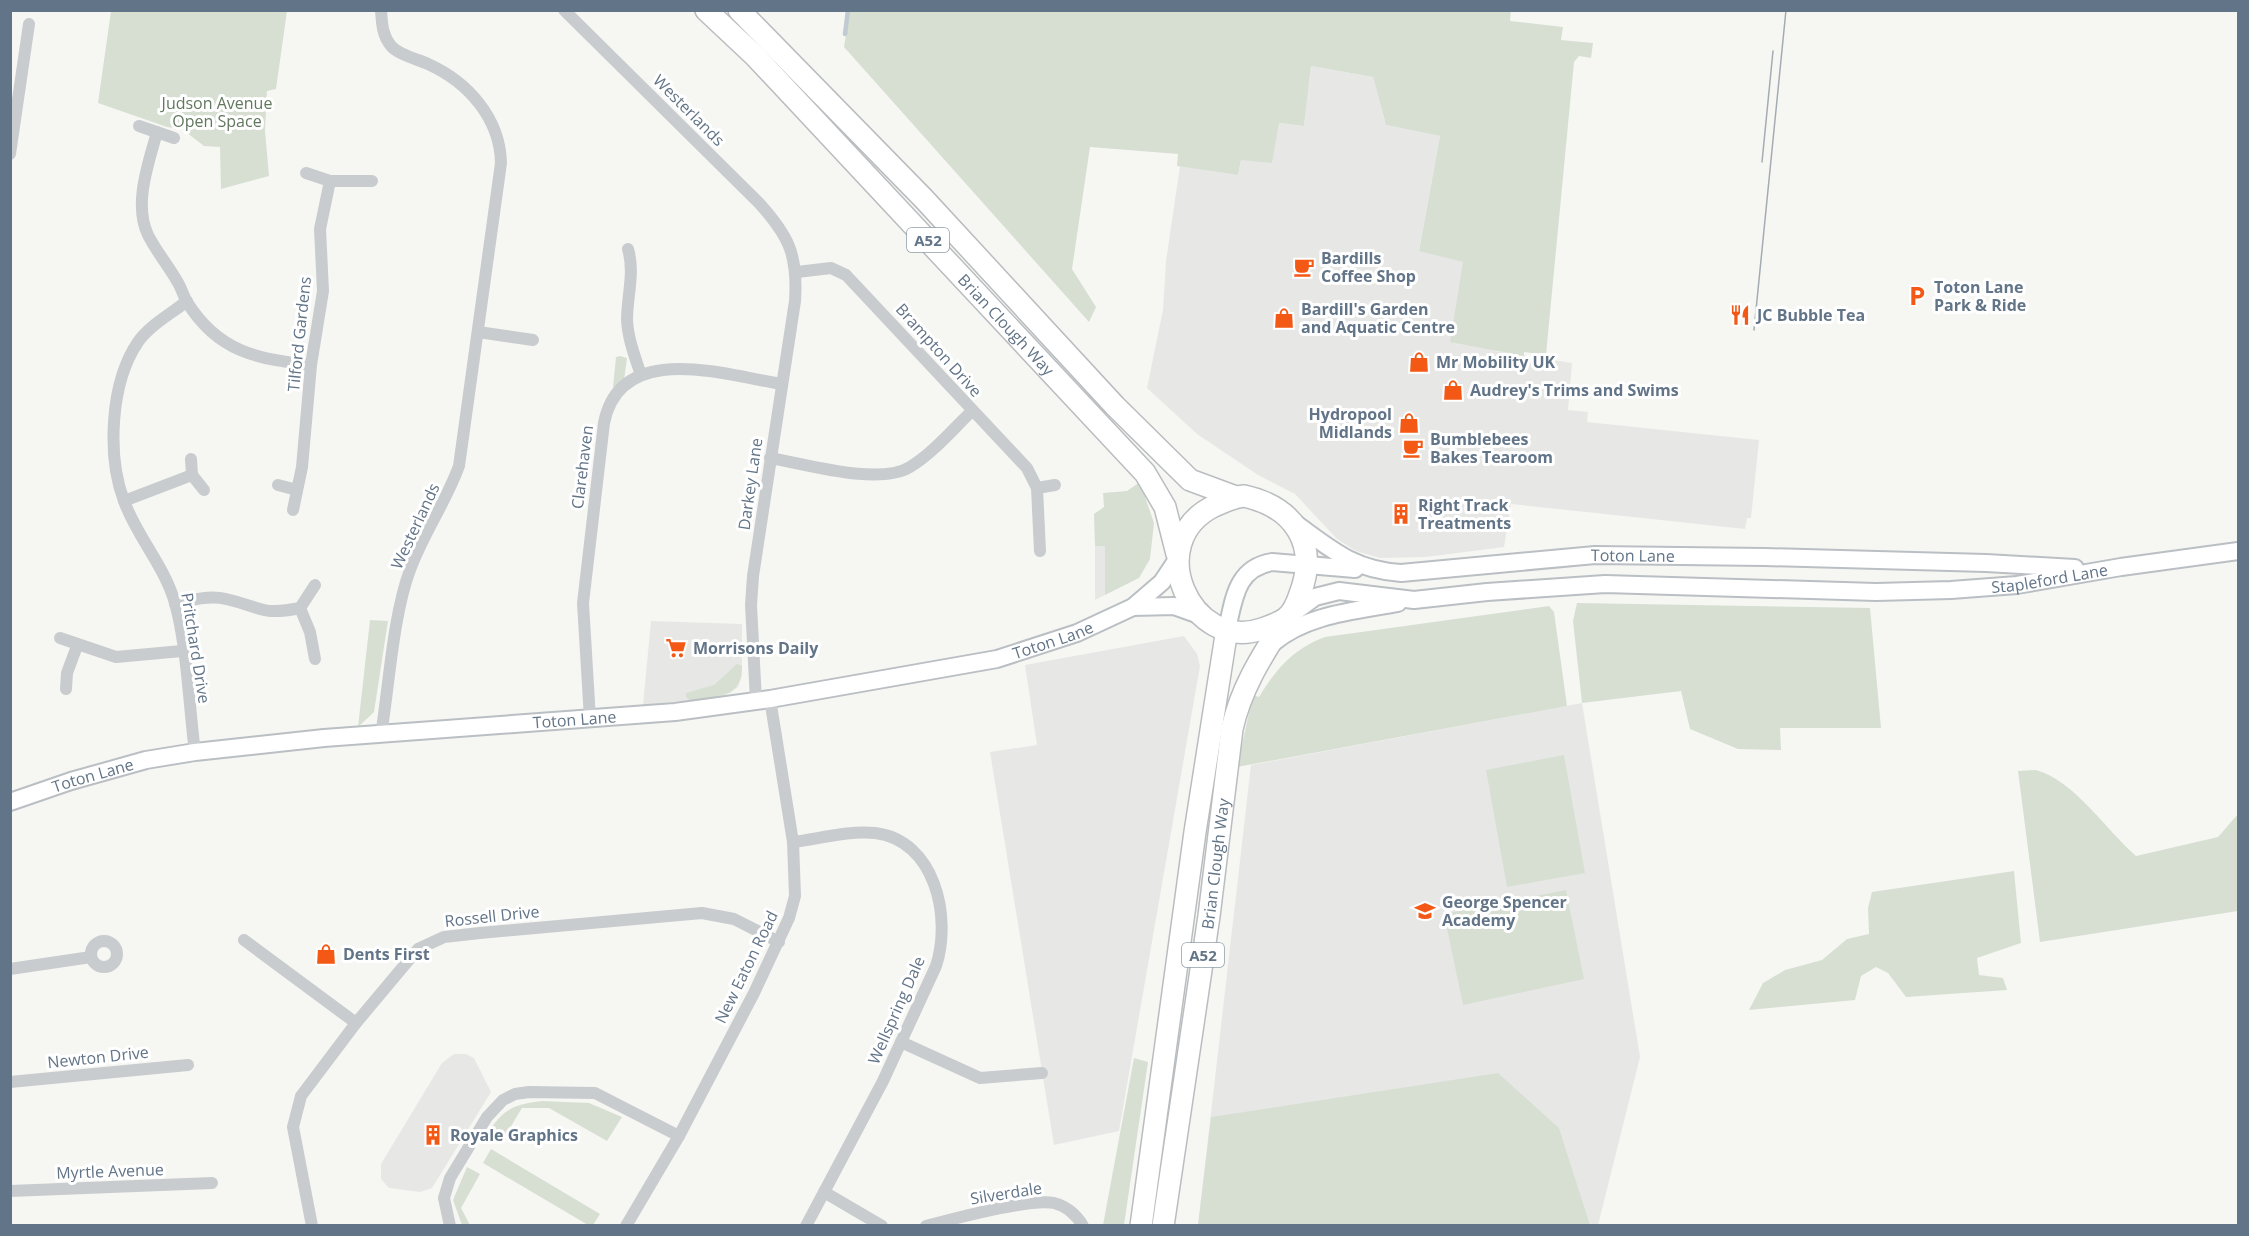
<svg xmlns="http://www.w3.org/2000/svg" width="2249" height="1236" viewBox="0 0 2249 1236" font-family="'Open Sans',sans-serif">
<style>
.built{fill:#e7e8e6}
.green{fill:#d7dfd3}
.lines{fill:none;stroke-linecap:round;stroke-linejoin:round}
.stream{stroke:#bfcbd1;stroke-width:4.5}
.secondary-casing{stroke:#babfc4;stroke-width:20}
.highway-casing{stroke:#babdc0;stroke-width:24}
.street{stroke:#c8cccf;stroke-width:12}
.secondary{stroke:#fff;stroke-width:16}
.highway{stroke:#fff;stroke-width:21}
.tram{stroke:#a5abb2;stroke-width:1.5}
.labels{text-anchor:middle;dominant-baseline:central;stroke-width:6;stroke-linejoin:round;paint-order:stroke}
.shield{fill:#fff;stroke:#919eab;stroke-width:1.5}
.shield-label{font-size:15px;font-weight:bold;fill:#627487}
.park-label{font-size:16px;fill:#62785e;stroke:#fff}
.street-label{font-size:16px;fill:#627487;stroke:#fff}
.poi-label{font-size:16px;font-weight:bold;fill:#627487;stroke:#fff;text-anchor:start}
</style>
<rect width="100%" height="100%" fill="#f6f7f3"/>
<!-- built -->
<g class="built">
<polygon points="1311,66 1373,77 1386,125 1440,136 1419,250 1463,262 1495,351 1572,363 1568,410 1588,412 1587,422 1759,440 1751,518 1747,518 1745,529 1511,504 1504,547 1426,557 1380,558 1356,551 1337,539 1295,494 1258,475 1197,434 1147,388 1163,310 1166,261 1180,166 1238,175 1241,160 1279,123 1304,126"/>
<polygon points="1095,546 1105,546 1105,595 1095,600"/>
<polygon points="651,621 742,624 742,676 738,687 730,693 701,699 643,705"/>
<polygon points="1184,636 1197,654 1200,666 1119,1131 1054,1145 990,752 1037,745 1025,665"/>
<polygon points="1582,703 1640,1057 1598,1225 1198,1226 1251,765"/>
<polygon points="454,1054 466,1054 474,1058 491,1092 432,1188 420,1192 389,1188 381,1179 381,1164 442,1063"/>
</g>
<!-- green -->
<g class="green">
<polygon points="850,10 1511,10 1510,21 1563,27 1561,40 1593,43 1591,58 1579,56 1574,62 1546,355 1524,352 1524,356 1450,342 1463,262 1419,251 1440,136 1386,125 1373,77 1311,66 1304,126 1279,123 1272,163 1241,160 1238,175 1177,166 1178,154 1090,147 1072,269 1096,307 1089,322 844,47"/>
<polygon points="111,11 287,11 276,89 267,91 265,131 269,176 221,189 220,147 204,146 182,129 167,127 98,103"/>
<polygon points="620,356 627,358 624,380 617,388 613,387 616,357"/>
<polygon points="1140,482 1148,492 1144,494 1154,523 1150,559 1139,578 1105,595 1105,546 1095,546 1094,514 1104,507 1103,493 1127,491"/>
<polygon points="1577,603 1870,608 1881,728 1780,728 1781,750 1738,749 1690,729 1681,691 1582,703 1573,621"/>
<path d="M1549,606L1554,612L1567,706L1237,767L1253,695L1259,697C1277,668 1293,649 1325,637Z"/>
<polygon points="370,620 388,621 374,712 358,727"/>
<path d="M737,664L742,666C742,699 716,697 690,700L686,697V693L714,685Z"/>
<polygon points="1564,755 1585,873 1507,887 1486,770"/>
<path d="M2036,770C2075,781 2106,830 2136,856L2218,837L2238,814V911L2040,942L2018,771Z"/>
<polygon points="2014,871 2021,943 1977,958 1979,975 2003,978 2007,990 1906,997 1888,973 1876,967 1861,976 1855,1000 1749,1010 1763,983 1785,970 1822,960 1847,939 1869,934 1868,908 1872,892"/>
<polygon points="1566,890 1584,979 1463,1005 1444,914"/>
<polygon points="1134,1058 1148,1062 1124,1225 1103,1225"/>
<polygon points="1498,1073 1559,1128 1590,1225 1198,1225 1211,1117"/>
<path d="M542,1101L589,1103L622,1117L607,1141L549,1108H522L501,1143L486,1135C504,1109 511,1105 542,1101Z"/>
<polygon points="491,1149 600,1214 593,1225 588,1225 483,1163"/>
<polygon points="467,1167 480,1174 461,1208 470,1225 462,1225 453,1200"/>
</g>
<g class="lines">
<!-- stream -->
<polyline class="stream" points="845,34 848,10"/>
<!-- secondary casing -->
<g class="secondary-casing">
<g id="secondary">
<path id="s1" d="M1295,523C1332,550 1354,570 1401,573L1595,555L1765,557L1986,563L2075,568"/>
<polyline points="1133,607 1174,606 1202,616"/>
<path id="s2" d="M1292,614L1315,597L1339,591L1414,600L1487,592L1605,584L1876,592L1951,590L2017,585L2121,567L2238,551"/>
<path d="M1227,629C1234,599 1236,568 1272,562L1355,569"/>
<path d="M1273,643C1307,614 1356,611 1398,603"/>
<path id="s3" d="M10,802L71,781L146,760L195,752L324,738L675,712L770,699L997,659L1077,633L1133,607L1162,582L1176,561"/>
</g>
</g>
<!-- highway casing -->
<g class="highway-casing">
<g id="highway">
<path id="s4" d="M706,10L755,56L1145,473L1165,507L1177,554"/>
<polyline points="739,10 924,199 1115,406 1190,480 1236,497"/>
<path d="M1244,496C1294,507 1319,544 1300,594C1292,618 1285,621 1262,629C1191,653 1141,542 1214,506C1224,502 1233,497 1244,496Z"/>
<polyline points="1141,1226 1195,832 1227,629"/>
<path id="s5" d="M1163,1226L1209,916L1232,729C1241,688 1262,656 1284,621"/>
</g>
</g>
<!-- street -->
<g class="street">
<path d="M564,10L759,203C789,236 798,255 795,301L753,576L751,605L756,701"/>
<polyline points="139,126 174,138"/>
<path d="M157,132C149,162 133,204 148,235C156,251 168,265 177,281C181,287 183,295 187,302C218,352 257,359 311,365"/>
<polyline points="10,154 29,24"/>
<polyline points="306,173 330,181 372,181"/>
<path d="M628,249C635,273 627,296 627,320C628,339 635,357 641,375"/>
<polyline points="797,272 831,268 846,275 1027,468 1037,488 1040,551"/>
<path d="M187,301C171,314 150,325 138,342C110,383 107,456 124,501C137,537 164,565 175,603C187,645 189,707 195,752"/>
<polyline points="478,332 533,340"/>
<path d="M770,458C806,464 879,486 910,467C933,453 953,429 972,411"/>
<polyline points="191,459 192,475 204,490"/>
<polyline points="278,485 297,490"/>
<polyline points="1037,488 1055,485"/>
<polyline points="124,501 192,475"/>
<polyline points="293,510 302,467 311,365 323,291 320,229 330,181"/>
<path d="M175,604C191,600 210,595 226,599C262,607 260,616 300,608L315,585"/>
<polyline points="300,608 310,632 315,659"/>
<polyline points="60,638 116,657 182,651"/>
<polyline points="66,689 67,673 77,646"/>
<path d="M590,719L583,603L604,423C620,340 725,375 781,384"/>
<path d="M381,735C389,686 393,615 410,570C423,534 446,502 459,466L501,163C500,118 468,82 428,64C417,59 399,55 391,46C382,35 382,23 381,10"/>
<path d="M793,842C818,839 849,830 875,833C935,840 952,917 936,966L883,1081L806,1226"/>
<polyline points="244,940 356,1023"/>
<circle cx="104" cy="954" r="13"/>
<polyline points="10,969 91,957"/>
<polyline points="901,1042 980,1078 1042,1073"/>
<polyline points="10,1082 188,1065"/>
<polyline points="10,1191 212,1183"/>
<polyline points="824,1192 882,1226"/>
<polyline points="312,1226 293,1127 301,1096 356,1023 418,949 444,937 480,933 702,913 734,919 779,942"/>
<polyline points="450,1226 444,1198 450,1178 487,1117 503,1100 515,1094 529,1092 595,1093 679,1136"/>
<polyline points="626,1226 679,1136 754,993 789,918 795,896 793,842 770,699"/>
<path d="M926,1226C953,1219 1030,1198 1054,1203C1066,1206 1077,1215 1083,1226"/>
</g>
<!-- secondary -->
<use href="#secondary" class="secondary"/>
<!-- highway -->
<use href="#highway" class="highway"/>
<!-- tram -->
<g class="tram">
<polyline points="1762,162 1773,51"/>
<polyline points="1754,330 1786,10"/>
</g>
</g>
<!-- icons -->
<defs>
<g id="cafe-bare" transform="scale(1.62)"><path d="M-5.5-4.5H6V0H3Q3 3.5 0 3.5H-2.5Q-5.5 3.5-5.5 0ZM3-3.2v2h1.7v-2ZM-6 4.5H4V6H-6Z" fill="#f45815" stroke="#fff" stroke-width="2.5" paint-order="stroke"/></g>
<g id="parking-bare" transform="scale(1.62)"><path d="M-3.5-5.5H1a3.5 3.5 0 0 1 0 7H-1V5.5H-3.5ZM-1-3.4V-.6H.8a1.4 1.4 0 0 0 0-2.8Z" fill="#f45815" stroke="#fff" stroke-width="2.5" paint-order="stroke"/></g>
<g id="restaurant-bare" transform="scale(1.62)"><path d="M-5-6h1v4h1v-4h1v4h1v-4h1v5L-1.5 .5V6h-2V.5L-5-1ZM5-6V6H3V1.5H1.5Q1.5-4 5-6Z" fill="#f45815" stroke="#fff" stroke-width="2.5" paint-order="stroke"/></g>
<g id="shop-bare" transform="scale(1.62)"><path d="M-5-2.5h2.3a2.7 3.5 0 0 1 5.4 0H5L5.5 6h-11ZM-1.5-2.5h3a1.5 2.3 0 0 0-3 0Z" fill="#f45815" stroke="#fff" stroke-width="2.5" paint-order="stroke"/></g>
<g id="building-bare" transform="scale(1.62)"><path d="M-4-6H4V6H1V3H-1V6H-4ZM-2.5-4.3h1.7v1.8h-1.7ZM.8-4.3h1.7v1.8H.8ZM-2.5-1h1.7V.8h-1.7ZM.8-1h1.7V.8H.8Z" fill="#f45815" stroke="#fff" stroke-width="2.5" paint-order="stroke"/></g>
<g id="supermarket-bare" transform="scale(1.62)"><path d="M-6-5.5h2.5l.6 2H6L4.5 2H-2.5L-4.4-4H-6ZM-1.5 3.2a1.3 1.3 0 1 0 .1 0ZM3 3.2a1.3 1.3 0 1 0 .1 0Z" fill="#f45815" stroke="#fff" stroke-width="2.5" paint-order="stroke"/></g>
<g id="school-bare" transform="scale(1.62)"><path d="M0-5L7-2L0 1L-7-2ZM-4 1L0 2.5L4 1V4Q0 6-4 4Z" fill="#f45815" stroke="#fff" stroke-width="2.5" paint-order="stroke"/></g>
</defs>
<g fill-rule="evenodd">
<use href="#cafe-bare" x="1304" y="267"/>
<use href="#parking-bare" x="1917" y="296"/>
<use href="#restaurant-bare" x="1740" y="315"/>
<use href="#shop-bare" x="1284" y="318"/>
<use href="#shop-bare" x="1419" y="362"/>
<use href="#shop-bare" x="1453" y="390"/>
<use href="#shop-bare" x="1409" y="423"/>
<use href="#cafe-bare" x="1413" y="448"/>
<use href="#building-bare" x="1401" y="514"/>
<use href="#supermarket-bare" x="676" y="648"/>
<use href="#school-bare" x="1425" y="911"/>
<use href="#shop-bare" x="326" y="954"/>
<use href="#building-bare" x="433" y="1135"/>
</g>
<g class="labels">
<!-- shield labels -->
<g class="shield">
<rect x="907" y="228" width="42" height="24" rx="4.5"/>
<rect x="1182" y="943" width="42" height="24" rx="4.5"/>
</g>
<g class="shield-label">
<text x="928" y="240">A52</text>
<text x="1203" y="955">A52</text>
</g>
<!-- park labels -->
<g class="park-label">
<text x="217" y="103">Judson Avenue<tspan x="217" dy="18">Open Space</tspan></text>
</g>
<!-- street labels -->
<g class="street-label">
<text transform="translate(689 110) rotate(45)">Westerlands</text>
<text stroke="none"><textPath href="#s4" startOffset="435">Brian Clough Way</textPath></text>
<text transform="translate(299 334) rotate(-84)">Tilford Gardens</text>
<text transform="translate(939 350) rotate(48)">Brampton Drive</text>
<text transform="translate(582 467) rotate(-83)">Clarehaven</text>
<text transform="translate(750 484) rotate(-82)">Darkey Lane</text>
<text transform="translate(415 526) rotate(-65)">Westerlands</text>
<text stroke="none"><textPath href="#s1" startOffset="352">Toton Lane</textPath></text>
<text stroke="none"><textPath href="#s2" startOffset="766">Stapleford Lane</textPath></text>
<text stroke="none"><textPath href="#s3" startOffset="1059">Toton Lane</textPath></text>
<text transform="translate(196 648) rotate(81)">Pritchard Drive</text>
<text stroke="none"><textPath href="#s3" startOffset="573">Toton Lane</textPath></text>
<text stroke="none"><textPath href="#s3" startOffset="87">Toton Lane</textPath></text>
<text stroke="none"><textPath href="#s5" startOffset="366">Brian Clough Way</textPath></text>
<text transform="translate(492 916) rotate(-6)">Rossell Drive</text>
<text transform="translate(746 967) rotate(-64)">New Eaton Road</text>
<text transform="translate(896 1010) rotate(-66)">Wellspring Dale</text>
<text transform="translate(98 1057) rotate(-6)">Newton Drive</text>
<text transform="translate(110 1171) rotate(-2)">Myrtle Avenue</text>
<text transform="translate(1006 1193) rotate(-9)">Silverdale</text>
</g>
<!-- poi labels -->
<g class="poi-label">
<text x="1321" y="258">Bardills<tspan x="1321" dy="18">Coffee Shop</tspan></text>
<text x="1934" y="287">Toton Lane<tspan x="1934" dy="18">Park &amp; Ride</tspan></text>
<text x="1301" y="309">Bardill's Garden<tspan x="1301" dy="18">and Aquatic Centre</tspan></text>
<text x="1757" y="315">JC Bubble Tea</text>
<text x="1436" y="362">Mr Mobility UK</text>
<text x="1470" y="390">Audrey's Trims and Swims</text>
<text x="1392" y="414" text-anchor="end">Hydropool<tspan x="1392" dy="18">Midlands</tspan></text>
<text x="1430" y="439">Bumblebees<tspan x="1430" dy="18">Bakes Tearoom</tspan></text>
<text x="1418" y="505">Right Track<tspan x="1418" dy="18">Treatments</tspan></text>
<text x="693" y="648">Morrisons Daily</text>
<text x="1442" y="902">George Spencer<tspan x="1442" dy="18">Academy</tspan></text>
<text x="343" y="954">Dents First</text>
<text x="450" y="1135">Royale Graphics</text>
</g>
</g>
<!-- border -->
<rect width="2249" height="1236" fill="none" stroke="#627487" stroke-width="24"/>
</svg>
